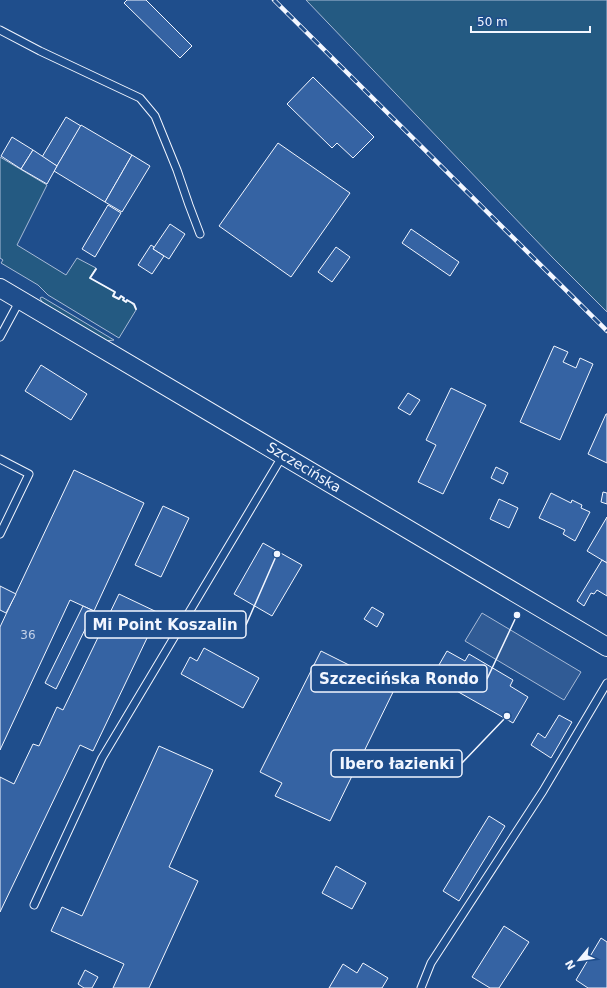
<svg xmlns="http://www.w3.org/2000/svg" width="607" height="988" viewBox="0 0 607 988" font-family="'DejaVu Sans',sans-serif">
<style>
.green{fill:#245a82;stroke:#a8bbd7}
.parking{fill:#305b95;stroke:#a8bbd7}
.building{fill:#3563a3;stroke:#f2f6ff}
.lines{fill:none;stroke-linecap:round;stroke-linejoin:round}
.service-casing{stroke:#f2f6ff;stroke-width:9}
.tertiary-casing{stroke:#f2f6ff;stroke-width:20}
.service{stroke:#1f4e8c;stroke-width:7}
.tertiary{stroke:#1f4e8c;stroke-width:18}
.rail-casing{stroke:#f2f6ff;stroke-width:4.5}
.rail{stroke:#1f4e8c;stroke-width:3;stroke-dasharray:9;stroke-linecap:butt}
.wall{stroke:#f2f6ff;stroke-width:2}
.labels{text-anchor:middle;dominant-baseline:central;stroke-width:3;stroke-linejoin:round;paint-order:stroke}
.number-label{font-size:12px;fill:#c3d1e8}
.street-label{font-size:14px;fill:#f2f6ff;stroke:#1f4e8c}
.leader{fill:none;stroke:#f2f6ff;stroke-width:1.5}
.callout-dot{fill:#f2f6ff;stroke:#1f4e8c;stroke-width:1.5}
.callout{fill:#1f4e8c;stroke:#f2f6ff;stroke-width:1.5}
.callout-label{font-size:15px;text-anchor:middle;font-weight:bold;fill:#f2f6ff}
</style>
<rect width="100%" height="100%" fill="#1f4e8c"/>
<!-- green -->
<g class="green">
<polygon points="306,0 607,0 607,312 553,258"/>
<path d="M0,157L47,185L17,245L66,275L77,258L96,268L90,278L115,292L113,296L119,299L121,296L124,298L123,300L126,302L127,300C132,303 134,305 136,310L119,338L48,295L38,285L1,263L3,260L0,258Z"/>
<polygon points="42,297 114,340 106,341 42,302 40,298"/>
</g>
<!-- parking -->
<polygon class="parking" points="482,613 581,672 564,700 465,641"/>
<!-- building -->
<g class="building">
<polygon points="127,0 146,0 192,46 180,58 124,3"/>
<polygon points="313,77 374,137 353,158 337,143 332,148 287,104"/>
<polygon points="66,117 81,126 57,166 42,157"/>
<polygon points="81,125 132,155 105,202 54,171"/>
<polygon points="12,137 33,150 21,169 1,156"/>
<polygon points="278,143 350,193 291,277 219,226"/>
<polygon points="33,150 57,166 47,184 21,169"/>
<polygon points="132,155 150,166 122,212 105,202"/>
<polygon points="108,205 121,213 95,257 82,249"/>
<polygon points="170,224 185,234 169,259 153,249"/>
<polygon points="411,229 459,262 450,276 402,243"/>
<polygon points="151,245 154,247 153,249 164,256 152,274 138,265"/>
<polygon points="336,247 350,257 332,282 318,272"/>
<polygon points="554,346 568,352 563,362 576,368 580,358 593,364 560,440 520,422"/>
<polygon points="41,365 87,394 71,420 25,391"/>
<polygon points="451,388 486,405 443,494 418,482 436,445 426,440"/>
<polygon points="408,393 420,400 410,415 398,408"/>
<polygon points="606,414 607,414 607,463 588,454"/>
<polygon points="496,467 508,473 503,484 491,478"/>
<polygon points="74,470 144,503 94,611 70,600 0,750 0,627"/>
<polygon points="603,492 607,493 607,504 601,502"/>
<polygon points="551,493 571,503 572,500 582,505 581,508 590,512 575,541 563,534 565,530 539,518"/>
<polygon points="499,499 518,508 509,528 490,519"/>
<polygon points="163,506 189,518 161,577 135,565"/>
<polygon points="607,517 607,563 587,551"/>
<polygon points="263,543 302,565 272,616 234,594"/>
<polygon points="602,560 607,563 607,596 597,590 594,594 591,593 584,606 577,601"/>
<polygon points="0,586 16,594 6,613 0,610"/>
<polygon points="119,594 159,613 93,751 80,745 0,912 0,777 14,784 33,744 39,746 57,707 63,710"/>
<polygon points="83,606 94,611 56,689 45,683"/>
<polygon points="372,607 384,614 377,627 364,619"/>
<polygon points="204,648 259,678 243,708 181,674 190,657 197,661"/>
<polygon points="321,651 395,688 330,821 275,796 282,783 260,772"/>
<polygon points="447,651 465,661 469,654 513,680 510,686 528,697 513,723 432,677"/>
<polygon points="559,715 572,722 551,758 531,745 538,733 545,738"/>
<polygon points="159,746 213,770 169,867 198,881 149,988 113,988 124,964 51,931 62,907 82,916"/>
<polygon points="489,816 505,826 459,901 443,891"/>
<polygon points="336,866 366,883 352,909 322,893"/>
<polygon points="504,926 529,942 499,988 490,988 472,977"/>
<polygon points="601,938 607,942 607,988 588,988 576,980"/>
<polygon points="363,963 388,978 382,988 329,988 343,964 357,973"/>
<polygon points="85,970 98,977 92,988 84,988 78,984"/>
</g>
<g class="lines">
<!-- service casing -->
<g class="service-casing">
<g id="service">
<polyline points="0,30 40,51 140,98 155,116 177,170 189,205 200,234"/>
<polyline points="0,337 20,300"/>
<polyline points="0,459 29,474 0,534"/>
<polyline points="34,905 102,758 283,455"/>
<polyline points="421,988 431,963 543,791 607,683"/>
</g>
</g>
<!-- tertiary casing -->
<g class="tertiary-casing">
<polyline id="tertiary" points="0,288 607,647"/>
</g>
<!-- service -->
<use href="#service" class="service"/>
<!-- tertiary -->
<use href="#tertiary" class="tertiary"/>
<!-- rail casing -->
<g class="rail-casing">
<polyline id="rail" points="274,0 607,331"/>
</g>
<!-- rail -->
<use href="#rail" class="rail"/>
<!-- wall -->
<polyline class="wall" points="96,269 90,278 115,292 113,296 119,299 121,296 124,298 123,300 126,302 127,300 134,304 136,309"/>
</g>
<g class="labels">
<!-- number labels -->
<g class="number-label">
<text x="28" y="635">36</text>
</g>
<!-- street labels -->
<g class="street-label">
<text transform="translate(304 467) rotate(31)">Szczecińska</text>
</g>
</g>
<!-- callouts -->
<path class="leader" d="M277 554L246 625M517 615L487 679M507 716L462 763"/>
<g class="callout-dot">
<circle cx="277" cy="554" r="4"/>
<circle cx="517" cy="615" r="4"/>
<circle cx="507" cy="716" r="4"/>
</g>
<g class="callout">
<rect x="85" y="611" width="161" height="27" rx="4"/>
<rect x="311" y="665" width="176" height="27" rx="4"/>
<rect x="331" y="750" width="131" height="27" rx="4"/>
</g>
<g class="callout-label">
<text x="165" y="630">Mi Point Koszalin</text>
<text x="399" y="684">Szczecińska Rondo</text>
<text x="397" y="769">Ibero łazienki</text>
</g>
<!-- north arrow -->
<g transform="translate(579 960) rotate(241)" stroke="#1f4e8c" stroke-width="3" paint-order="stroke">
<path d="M0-3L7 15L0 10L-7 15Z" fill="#f2f6ff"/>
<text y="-6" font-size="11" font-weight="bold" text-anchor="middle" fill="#f2f6ff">N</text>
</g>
<!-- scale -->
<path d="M471 26v6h119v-6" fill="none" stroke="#f2f6ff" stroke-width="2"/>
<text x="477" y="26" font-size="12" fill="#f2f6ff" stroke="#1f4e8c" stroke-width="3" paint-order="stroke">50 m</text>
</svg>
